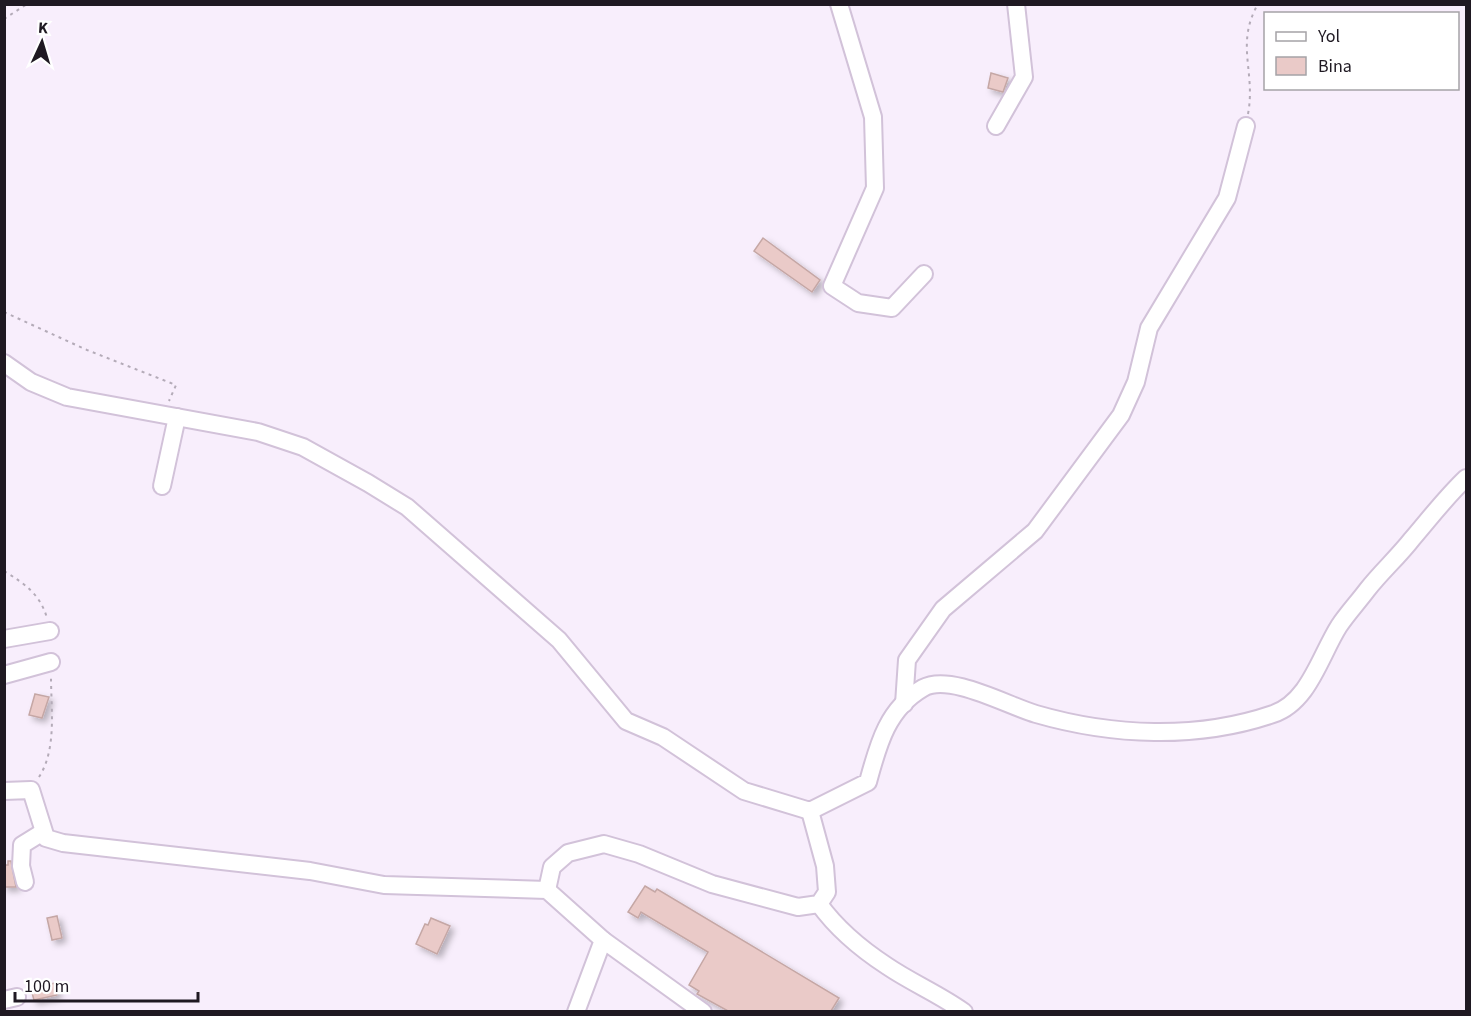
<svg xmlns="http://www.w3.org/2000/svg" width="1471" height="1016" viewBox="0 0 1471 1016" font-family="'Source Sans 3',sans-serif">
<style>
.building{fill:#eacac8;stroke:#c5a7a5;stroke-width:1.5;filter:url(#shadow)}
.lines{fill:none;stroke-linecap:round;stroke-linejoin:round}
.minor-casing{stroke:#d2c2d9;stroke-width:20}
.path{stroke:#b4abb8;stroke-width:2;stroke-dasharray:3 4.5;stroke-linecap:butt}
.minor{stroke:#fff;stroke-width:16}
</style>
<defs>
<filter id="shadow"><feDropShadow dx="4" dy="4" stdDeviation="3" flood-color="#0004"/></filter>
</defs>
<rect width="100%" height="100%" fill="#f8eefc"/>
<!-- building -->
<g class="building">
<polygon points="991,73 1008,78 1003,92 988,88"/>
<polygon points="763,238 820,280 812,292 754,251"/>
<polygon points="35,694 49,697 42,718 29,715"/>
<polygon points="8,861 11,861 16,887 4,887 4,865 8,865"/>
<polygon points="645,886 655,892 657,889 839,998 831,1011 728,1011 697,994 699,991 689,985 708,952 641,912 638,918 628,912"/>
<polygon points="57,916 62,938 52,940 47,918"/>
<polygon points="431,918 450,926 437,954 416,944 425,924 428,925"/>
<polygon points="55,983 57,995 34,1000 31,989"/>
</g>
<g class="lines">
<!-- minor casing -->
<g class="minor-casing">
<g id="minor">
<polyline points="839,4 873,117 875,188 832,286 858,303 892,308 924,274"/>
<polyline points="996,126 1024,77 1016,4"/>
<path d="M4,363L31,382L67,397L258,432L303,447L368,483L407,507L559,640L626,721L663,737L744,791L810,811L868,782C878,745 887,709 923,688C950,673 1008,706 1036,714C1112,736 1197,740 1273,714C1309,702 1320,656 1339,626C1347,614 1358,602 1367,590C1381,572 1398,557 1412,539C1430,518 1446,497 1466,478"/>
<polyline points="162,486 177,417"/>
<polyline points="4,639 50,631"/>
<polyline points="4,675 51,662"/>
<polyline points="904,704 907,660 943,609 1035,531 1121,415 1136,382 1149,328 1227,198 1246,126"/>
<polyline points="4,791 31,790 46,838 63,843 310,871 384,885 547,890 603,940 576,1012"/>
<polyline points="25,882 21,866 22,845 43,832"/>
<polyline points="547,890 552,867 568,853 604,844 639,854 712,884 798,907 819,904 827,892 825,866 810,811"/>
<path d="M819,904C837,929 861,949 887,966C912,983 939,994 964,1012"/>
<polyline points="603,940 703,1012"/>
<polyline points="4,1000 17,997"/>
</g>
</g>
<!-- path -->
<g class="path">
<polyline points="4,19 27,4"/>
<path d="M1248,114C1256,72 1235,44 1258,4"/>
<polyline points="4,312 87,350 176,385 169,401"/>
<path d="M4,571C25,584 40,594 47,618"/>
<path d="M39,777C57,749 51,709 51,677"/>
</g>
<!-- minor -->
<use href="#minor" class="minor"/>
</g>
<!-- border -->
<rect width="1471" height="1016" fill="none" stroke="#1f1922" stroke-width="12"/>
<!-- legend -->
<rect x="1264" y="12" width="195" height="78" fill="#ffffff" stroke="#a5a3a7" stroke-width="1.5"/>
<rect x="1276" y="32" width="30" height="9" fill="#ffffff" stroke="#a5a3a7" stroke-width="1.5"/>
<text x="1318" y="42" font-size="18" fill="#1f1922">Yol</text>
<rect x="1276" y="57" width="30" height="18" fill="#eacac8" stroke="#a5a3a7" stroke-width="1.5"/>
<text x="1318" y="72" font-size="18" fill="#1f1922">Bina</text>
<!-- north arrow -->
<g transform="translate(42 42) rotate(4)" stroke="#ffffff" stroke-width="4.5" paint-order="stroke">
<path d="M0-4.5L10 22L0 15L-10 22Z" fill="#1f1922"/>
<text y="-9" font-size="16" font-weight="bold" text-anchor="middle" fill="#1f1922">K</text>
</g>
<!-- scale -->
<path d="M15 992v9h183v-9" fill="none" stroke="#1f1922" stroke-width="3"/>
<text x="24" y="992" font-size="18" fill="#1f1922" stroke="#ffffff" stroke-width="4.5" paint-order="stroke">100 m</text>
</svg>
